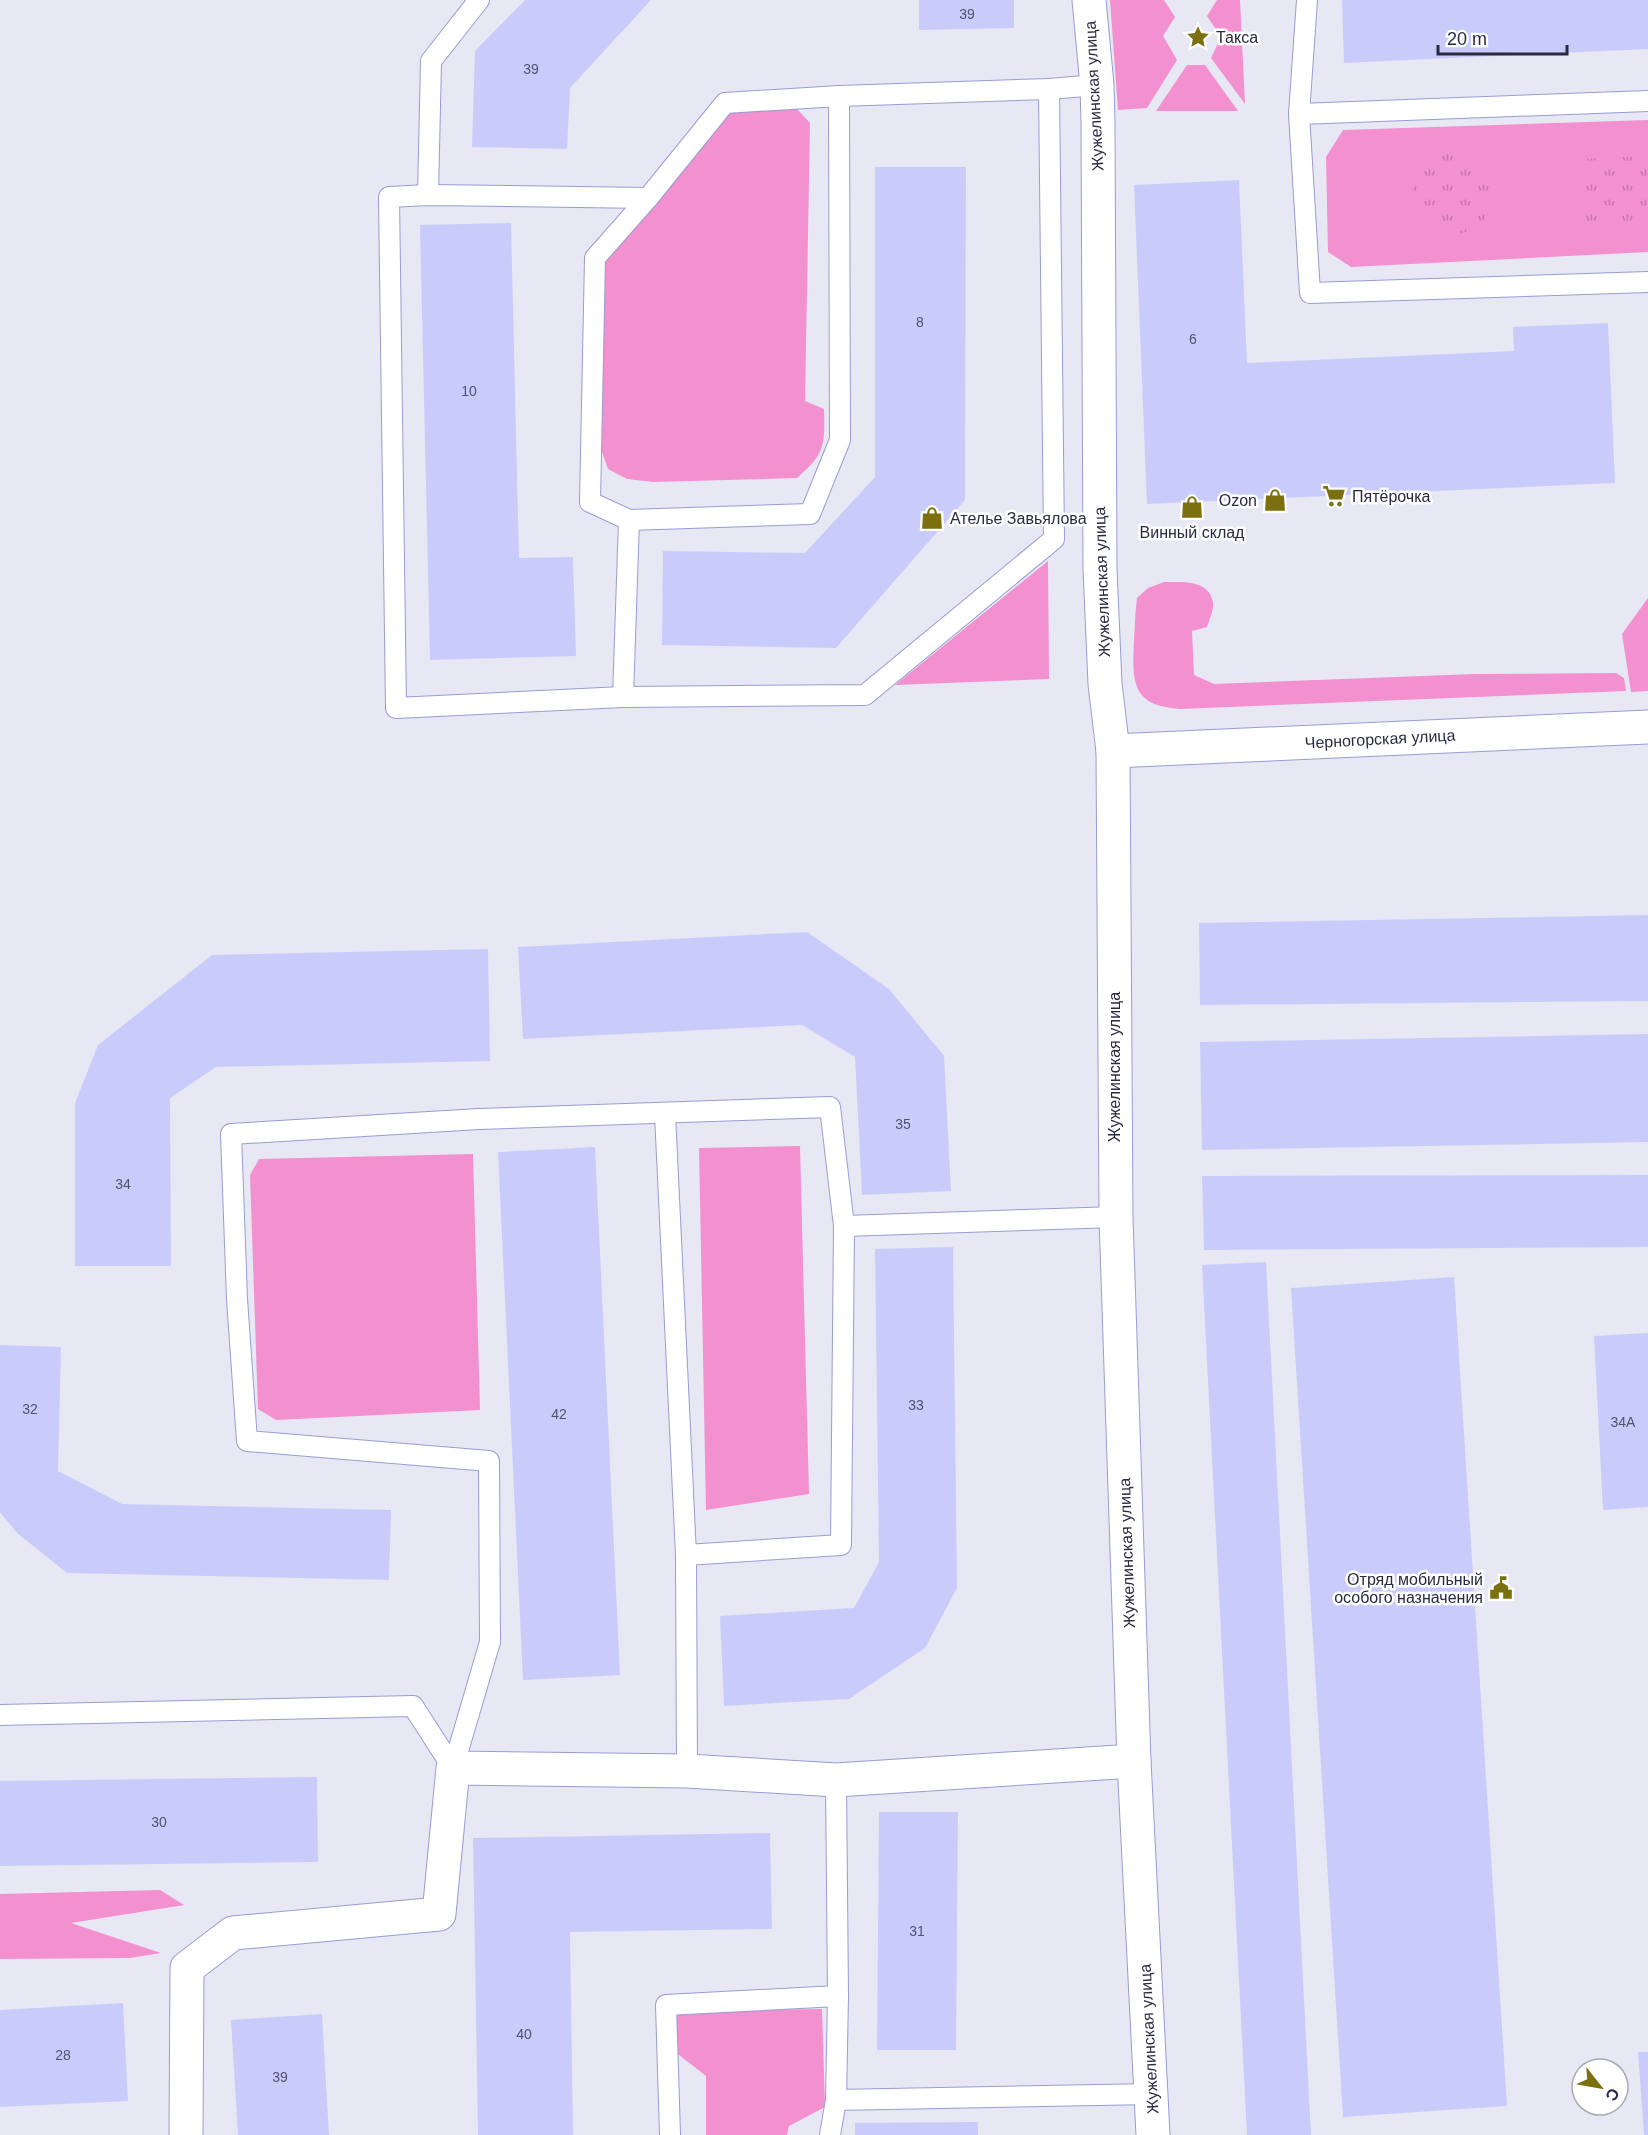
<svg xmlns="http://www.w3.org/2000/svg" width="1648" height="2135" viewBox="0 0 1648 2135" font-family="Helvetica,sans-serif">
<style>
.grass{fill:#f390cf}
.park{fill:url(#park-tufts)}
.building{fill:#c9ccfb}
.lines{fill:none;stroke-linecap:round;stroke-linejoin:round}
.service-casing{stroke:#999cd4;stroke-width:22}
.minor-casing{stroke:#999cd4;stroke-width:35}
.tertiary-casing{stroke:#999cd4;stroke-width:35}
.service{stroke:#fff;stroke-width:20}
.minor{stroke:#fff;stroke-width:33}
.tertiary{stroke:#fff;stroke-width:33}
.labels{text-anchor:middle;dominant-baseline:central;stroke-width:5;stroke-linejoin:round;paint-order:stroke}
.number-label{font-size:14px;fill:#51526f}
.poi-label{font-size:16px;fill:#292a40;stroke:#fff;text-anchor:start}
.street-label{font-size:16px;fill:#292a40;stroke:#fff}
</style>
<defs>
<pattern id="park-tufts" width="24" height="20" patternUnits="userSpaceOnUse" patternTransform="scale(1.5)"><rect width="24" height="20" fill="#f390cf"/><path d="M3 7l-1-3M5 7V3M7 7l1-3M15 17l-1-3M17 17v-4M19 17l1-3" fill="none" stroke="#c576a9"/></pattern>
</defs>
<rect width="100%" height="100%" fill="#e7e8f4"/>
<!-- grass -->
<g class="grass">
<polygon points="1110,0 1164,0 1175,17 1163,36 1177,60 1147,108 1118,110"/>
<polygon points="1217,0 1240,0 1245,104 1211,58 1221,37 1207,16"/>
<polygon points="1187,65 1205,65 1238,111 1156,111"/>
<path d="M797,109L810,123L805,401L824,409C825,445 825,454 797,478L653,482L627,479L608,469L601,449V262L713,127L732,110Z"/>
<polygon points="1648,120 1648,252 1351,267 1328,252 1326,157 1343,130"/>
<polygon points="1048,561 1049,679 895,685"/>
<path d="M1164,582C1181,582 1210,579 1213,603C1214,610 1209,620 1207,627L1192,631L1194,675L1214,684L1475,674L1616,673L1624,678L1626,691L1180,709C1131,706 1132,681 1134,640C1135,626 1135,612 1137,598L1148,588Z"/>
<polygon points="1648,598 1648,691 1631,692 1622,634"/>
<polygon points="800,1146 809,1494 706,1510 699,1148"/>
<polygon points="473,1154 480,1410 276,1420 258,1409 250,1175 259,1159"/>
<polygon points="160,1890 184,1905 71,1923 161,1953 130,1958 0,1959 0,1894"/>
<polygon points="822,2009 825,2107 789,2126 787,2135 706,2135 706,2076 674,2051 671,2011"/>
</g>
<!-- park -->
<g class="park">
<circle cx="1453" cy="193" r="41"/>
<polygon points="1648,156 1648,225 1582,228 1579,159"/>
</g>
<!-- building -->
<g class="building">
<polygon points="525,0 651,0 570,88 567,149 472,147 475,51"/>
<polygon points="919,0 1014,0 1014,28 919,30"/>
<polygon points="1342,0 1648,0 1648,49 1344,63"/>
<polygon points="875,167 966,167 965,500 836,648 662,645 663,551 805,553 875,477"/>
<polygon points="1239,180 1247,363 1514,351 1513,327 1608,323 1615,483 1147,504 1134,185"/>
<polygon points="511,223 519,558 573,557 576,656 430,660 420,225"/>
<polygon points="1648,915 1648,1001 1200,1005 1199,923"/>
<polygon points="807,932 889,989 944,1056 951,1191 862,1195 855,1057 802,1025 523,1039 518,947"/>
<polygon points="488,949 490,1061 216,1067 170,1098 171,1266 75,1266 75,1103 98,1045 212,955"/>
<polygon points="1648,1034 1648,1142 1202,1150 1200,1042"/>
<polygon points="595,1147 620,1675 523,1680 498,1152"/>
<polygon points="1648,1175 1648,1247 1204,1250 1202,1176"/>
<polygon points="953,1247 957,1588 925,1648 849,1699 724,1706 720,1616 854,1608 879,1562 875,1249"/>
<polygon points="1266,1262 1311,2135 1247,2135 1202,1265"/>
<polygon points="1454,1277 1507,2106 1343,2117 1291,1288"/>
<polygon points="1648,1333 1648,1507 1603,1510 1594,1336"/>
<polygon points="0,1345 61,1347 58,1471 122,1504 391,1510 389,1580 67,1573 17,1533 0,1512"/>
<polygon points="317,1777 318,1862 0,1866 0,1781"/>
<polygon points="879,1812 958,1812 956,2050 877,2050"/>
<polygon points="770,1833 772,1929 570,1932 573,2135 478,2135 473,1838"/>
<polygon points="123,2003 128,2101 0,2107 0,2010"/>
<polygon points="322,2014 329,2135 238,2135 231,2020"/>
<polygon points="1638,2052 1648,2052 1648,2135 1644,2135"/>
<polygon points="978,2122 978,2135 855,2135 855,2123"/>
</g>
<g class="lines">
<!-- service casing -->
<g class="service-casing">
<g id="service">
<polyline points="839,96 840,440 810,514 629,520 590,502 595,258 648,198 725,103 839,96 1049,89 1097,85"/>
<polyline points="1648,101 1299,114 1310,293 1648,282"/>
<polyline points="1299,114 1307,0"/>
<polyline points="428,195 431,61 479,0"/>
<polyline points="648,198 428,195 389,197 396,708 623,697 865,695 1054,539 1049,89"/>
<polyline points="623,697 629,520"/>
<polyline points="665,1114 686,1555"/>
<polyline points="0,1715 413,1706 453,1768"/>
<polyline points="453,1768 490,1642 489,1461 247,1441 237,1299 231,1134 479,1119 830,1107 844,1226"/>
<polyline points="687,1771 686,1555 841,1545 844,1226 1116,1217"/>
<polyline points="836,2100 1152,2094"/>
<polyline points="670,2135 666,2005 838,1996"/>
<polyline points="830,2135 836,2100 838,1996 836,1780"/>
</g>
</g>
<!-- minor casing -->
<g class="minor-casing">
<polyline id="minor" points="186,2135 187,1968 233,1933 439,1914 453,1768 687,1771 836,1780 1134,1761"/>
</g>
<!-- tertiary casing -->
<g class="tertiary-casing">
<g id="tertiary">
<polyline points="1089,0 1097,85 1098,124 1100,569 1105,684 1113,751 1116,1217 1134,1761 1153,2135"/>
<polyline points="1113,751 1648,727"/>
</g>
</g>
<!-- service -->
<use href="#service" class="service"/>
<!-- minor -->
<use href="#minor" class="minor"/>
<!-- tertiary -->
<use href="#tertiary" class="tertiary"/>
</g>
<!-- icons -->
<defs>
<g id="sight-bare" transform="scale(1.8)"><path d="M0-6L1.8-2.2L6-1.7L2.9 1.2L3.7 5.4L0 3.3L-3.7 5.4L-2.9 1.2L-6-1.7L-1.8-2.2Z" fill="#7b6f0e" stroke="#fff" stroke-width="2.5" paint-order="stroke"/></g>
<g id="supermarket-bare" transform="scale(1.8)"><path d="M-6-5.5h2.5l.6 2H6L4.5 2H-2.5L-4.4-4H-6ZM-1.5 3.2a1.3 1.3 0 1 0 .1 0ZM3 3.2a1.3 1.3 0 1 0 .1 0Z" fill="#7b6f0e" stroke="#fff" stroke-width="2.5" paint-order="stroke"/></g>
<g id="shop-bare" transform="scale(1.8)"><path d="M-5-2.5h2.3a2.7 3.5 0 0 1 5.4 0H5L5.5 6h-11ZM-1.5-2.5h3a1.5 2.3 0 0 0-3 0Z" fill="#7b6f0e" stroke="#fff" stroke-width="2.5" paint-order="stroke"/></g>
<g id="civic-bare" transform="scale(1.8)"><path d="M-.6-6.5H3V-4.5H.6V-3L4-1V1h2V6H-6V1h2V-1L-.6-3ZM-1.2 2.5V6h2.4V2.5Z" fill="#7b6f0e" stroke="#fff" stroke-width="2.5" paint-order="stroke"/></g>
</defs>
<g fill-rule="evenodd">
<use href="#sight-bare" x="1198" y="37"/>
<use href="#supermarket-bare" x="1334" y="496"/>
<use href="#shop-bare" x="1275" y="500"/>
<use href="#shop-bare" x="1192" y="507"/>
<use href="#shop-bare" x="932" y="518"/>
<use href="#civic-bare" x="1501" y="1588"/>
</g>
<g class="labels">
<!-- number labels -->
<g class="number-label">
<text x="967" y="14">39</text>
<text x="531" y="69">39</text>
<text x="920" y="322">8</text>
<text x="1193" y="339">6</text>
<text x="469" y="391">10</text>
<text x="903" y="1124">35</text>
<text x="123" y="1184">34</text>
<text x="916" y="1405">33</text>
<text x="30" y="1409">32</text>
<text x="559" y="1414">42</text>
<text x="1623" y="1422">34А</text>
<text x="159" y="1822">30</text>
<text x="917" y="1931">31</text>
<text x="524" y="2034">40</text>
<text x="63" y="2055">28</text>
<text x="280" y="2077">39</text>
</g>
<!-- poi labels -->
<g class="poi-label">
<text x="1216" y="37">Такса</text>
<text x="1352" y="496">Пятёрочка</text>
<text x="1257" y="500" text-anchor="end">Ozon</text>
<text x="950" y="518">Ателье Завьялова</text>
<text x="1192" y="532" text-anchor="middle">Винный склад</text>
<text x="1483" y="1579" text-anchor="end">Отряд мобильный<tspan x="1483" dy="18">особого назначения</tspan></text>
</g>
<!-- street labels -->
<g class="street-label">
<text transform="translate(1094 96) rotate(-93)">Жужелинская улица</text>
<text transform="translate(1102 582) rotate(-92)">Жужелинская улица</text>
<text transform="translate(1380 739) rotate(-3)">Черногорская улица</text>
<text transform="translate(1114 1067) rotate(-90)">Жужелинская улица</text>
<text transform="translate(1127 1553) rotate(-92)">Жужелинская улица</text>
<text transform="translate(1149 2039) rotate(-93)">Жужелинская улица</text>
</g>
</g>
<!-- north arrow -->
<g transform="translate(1600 2087) rotate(121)"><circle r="28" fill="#ffffff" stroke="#a9aab3" stroke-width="1.5"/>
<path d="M0-4.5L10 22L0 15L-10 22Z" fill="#7b6f0e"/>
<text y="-9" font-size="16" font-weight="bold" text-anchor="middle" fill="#292a40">С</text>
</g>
<!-- scale -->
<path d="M1438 45v9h129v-9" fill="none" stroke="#292a40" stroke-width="3"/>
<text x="1447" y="45" font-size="18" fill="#292a40" stroke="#ffffff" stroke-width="4.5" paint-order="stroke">20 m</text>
</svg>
